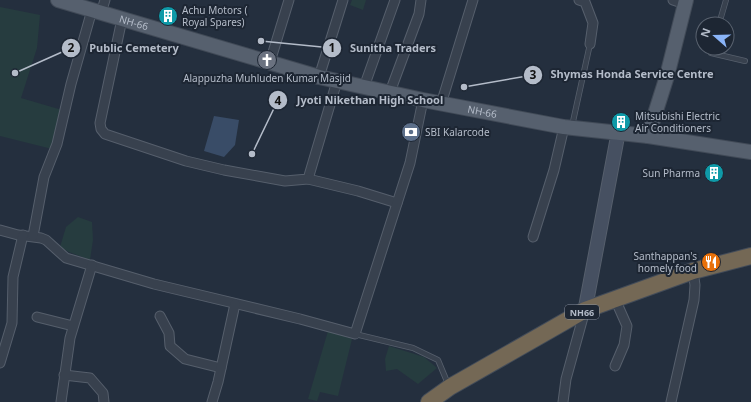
<svg xmlns="http://www.w3.org/2000/svg" width="751" height="402" viewBox="0 0 751 402" font-family="'Noto Sans',sans-serif">
<style>
.green{fill:#263c3f}
.water{fill:#394c67}
.lines{fill:none;stroke-linecap:round;stroke-linejoin:round}
.lane-casing{stroke:#565f6c;stroke-width:6}
.street-casing{stroke:#565f6c;stroke-width:11}
.secondary-casing{stroke:#565f6c;stroke-width:15}
.primary-casing{stroke:#414a57;stroke-width:16}
.highway-casing{stroke:#434c59;stroke-width:18}
.lane{stroke:#38414e;stroke-width:4.5}
.street{stroke:#38414e;stroke-width:9}
.secondary{stroke:#465061;stroke-width:13}
.primary{stroke:#56606e;stroke-width:14}
.highway{stroke:#746855;stroke-width:16}
.labels{text-anchor:middle;dominant-baseline:central;stroke-width:4;stroke-linejoin:round;paint-order:stroke}
.shield{fill:#1d2633;stroke:#878f9c;stroke-width:1}
.shield-label{font-size:9px;font-weight:bold;fill:#b4bcc9}
.poi-label{font-size:10px;fill:#b4bcc9;stroke:#1d2633;text-anchor:start}
.street-label{font-size:10px;fill:#b4bcc9;stroke:#1d2633}
.leader{fill:none;stroke:#b4bcc9;stroke-width:1.5}
.callout-dot{fill:#b4bcc9;stroke:#1d2633;stroke-width:1.5}
.mark-label{font-size:12px;text-anchor:middle;font-weight:bold;fill:#111}
.callout-label{font-size:11px;text-anchor:middle;font-weight:bold;fill:#b4bcc9;stroke:#1d2633;stroke-width:4;stroke-linejoin:round;paint-order:stroke}
</style>
<rect width="100%" height="100%" fill="#242f3e"/>
<!-- green -->
<g class="green">
<polygon points="352,0 366,0 363,10 350,5"/>
<polygon points="0,7 40,15 37,48 21,98 62,110 52,149 0,136"/>
<polygon points="78,217 92,222 93,240 90,260 69,252 60,247 66,227"/>
<polygon points="328,331 352,339 338,396 320,392 317,401 308,399"/>
<polygon points="389,346 424,357 437,368 418,384 397,369 386,371 385,359"/>
</g>
<!-- water -->
<polygon class="water" points="214,116 239,120 235,145 224,157 204,151"/>
<g class="lines">
<!-- lane casing -->
<g class="lane-casing">
<g id="lane">
<polyline points="719,24 726,0"/>
<polyline points="713,48 711,53 745,61"/>
<polyline points="572,126 590,44"/>
<polyline points="355,334 413,348 438,360 448,384"/>
</g>
</g>
<!-- street casing -->
<g class="street-casing">
<g id="street">
<polyline points="579,0 585,2 593,23 590,44"/>
<polyline points="673,0 685,4"/>
<polyline points="101,13 105,0"/>
<polyline points="122,19 100,123 101,129 105,134 186,161 224,170 285,181 308,179 337,81"/>
<polyline points="270,62 289,0"/>
<polyline points="319,77 343,0"/>
<polyline points="364,87 395,0"/>
<polyline points="390,92 419,14 421,0"/>
<polyline points="441,104 473,0"/>
<polyline points="308,179 358,191 397,203"/>
<polyline points="0,230 18,235 41,238 46,240 66,258 154,284 300,319 355,334 410,163 423,100"/>
<polyline points="33,236 44,177 57,144 71,84 92,10"/>
<polyline points="533,237 554,170 564,127"/>
<polyline points="615,299 627,326 624,345 615,366"/>
<polyline points="160,316 169,333 170,346 185,359 221,368"/>
<polyline points="37,317 73,326"/>
<polyline points="0,363 12,323 13,277 23,235"/>
<polyline points="64,375 90,378 103,393 104,402"/>
<polyline points="61,402 70,338 92,265"/>
<polyline points="212,402 218,382 235,304"/>
<polyline points="563,402 566,379 585,310"/>
<polyline points="671,402 694,300 695,285 693,271"/>
</g>
</g>
<!-- secondary casing -->
<g class="secondary-casing">
<polyline id="secondary" points="585,310 618,134"/>
</g>
<!-- primary casing -->
<g class="primary-casing">
<g id="primary">
<path id="s1" d="M58,0L319,77L423,100L564,127L648,136L751,152"/>
<polyline points="648,136 667,76 686,0"/>
</g>
</g>
<!-- highway casing -->
<g class="highway-casing">
<polyline id="highway" points="429,402 450,387 585,310 693,271 751,256"/>
</g>
<!-- lane -->
<use href="#lane" class="lane"/>
<!-- street -->
<use href="#street" class="street"/>
<!-- secondary -->
<use href="#secondary" class="secondary"/>
<!-- primary -->
<use href="#primary" class="primary"/>
<!-- highway -->
<use href="#highway" class="highway"/>
</g>
<!-- icons -->
<defs>
<g id="building-disc" transform="scale(1)"><circle r="9.5" fill="#0f9aa8" stroke="#1d2633"/><path d="M-4-6H4V6H1V3H-1V6H-4ZM-2.5-4.3h1.7v1.8h-1.7ZM.8-4.3h1.7v1.8H.8ZM-2.5-1h1.7V.8h-1.7ZM.8-1h1.7V.8H.8Z" fill="#fff"/></g>
<g id="church-disc" transform="scale(1)"><circle r="9.5" fill="#6b7280" stroke="#1d2633"/><path d="M-1.2-6h2.4v3.5h3.3v2.4h-3.3V6h-2.4V-.1h-3.3v-2.4h3.3Z" fill="#fff"/></g>
<g id="bank-disc" transform="scale(1)"><circle r="9.5" fill="#5c6f8a" stroke="#1d2633"/><path d="M-6-4H6V4H-6ZM0-2.3a2.3 2.3 0 1 0 0 4.6a2.3 2.3 0 1 0 0-4.6Z" fill="#fff"/></g>
<g id="restaurant-disc" transform="scale(1)"><circle r="9.5" fill="#e8710a" stroke="#1d2633"/><path d="M-5-6h1v4h1v-4h1v4h1v-4h1v5L-1.5 .5V6h-2V.5L-5-1ZM5-6V6H3V1.5H1.5Q1.5-4 5-6Z" fill="#fff"/></g>
</defs>
<g fill-rule="evenodd">
<use href="#building-disc" x="168" y="16"/>
<use href="#church-disc" x="267" y="60"/>
<use href="#building-disc" x="621" y="122"/>
<use href="#bank-disc" x="411" y="132"/>
<use href="#building-disc" x="714" y="173"/>
<use href="#restaurant-disc" x="711" y="262"/>
</g>
<g class="labels">
<!-- shield labels -->
<rect class="shield" x="565" y="305" width="34" height="14" rx="3"/>
<g class="shield-label">
<text x="582" y="312">NH66</text>
</g>
<!-- poi labels -->
<g class="poi-label">
<text x="182" y="10">Achu Motors (<tspan x="182" dy="12">Royal Spares)</tspan></text>
<text x="267" y="78" text-anchor="middle">Alappuzha Muhluden Kumar Masjid</text>
<text x="635" y="116">Mitsubishi Electric<tspan x="635" dy="12">Air Conditioners</tspan></text>
<text x="425" y="132">SBI Kalarcode</text>
<text x="700" y="173" text-anchor="end">Sun Pharma</text>
<text x="697" y="256" text-anchor="end">Santhappan's<tspan x="697" dy="12">homely food</tspan></text>
</g>
<!-- street labels -->
<g class="street-label">
<text stroke="none"><textPath href="#s1" startOffset="79">NH-66</textPath></text>
<text stroke="none"><textPath href="#s1" startOffset="439">NH-66</textPath></text>
</g>
</g>
<!-- callouts -->
<path class="leader" d="M261 41L332 48M15 73L71 48M464 87L533 75M252 154L278 100"/>
<g class="callout-dot">
<circle cx="261" cy="41" r="4"/>
<circle cx="15" cy="73" r="4"/>
<circle cx="464" cy="87" r="4"/>
<circle cx="252" cy="154" r="4"/>
<circle cx="332" cy="48" r="10"/>
<circle cx="71" cy="48" r="10"/>
<circle cx="533" cy="75" r="10"/>
<circle cx="278" cy="100" r="10"/>
</g>
<g class="mark-label">
<text x="332" y="52">1</text>
<text x="71" y="52">2</text>
<text x="533" y="79">3</text>
<text x="278" y="105">4</text>
</g>
<g class="callout-label">
<text x="393" y="52">Sunitha Traders</text>
<text x="134" y="52">Public Cemetery</text>
<text x="632" y="78">Shymas Honda Service Centre</text>
<text x="370" y="104">Jyoti Nikethan High School</text>
</g>
<!-- north arrow -->
<g transform="translate(715 36) rotate(290)"><circle r="19" fill="#1d2633" stroke="#59626f"/>
<path d="M0-3L7 15L0 10L-7 15Z" fill="#8ab4f8"/>
<text y="-6" font-size="11" font-weight="bold" text-anchor="middle" fill="#b4bcc9">N</text>
</g>
</svg>
